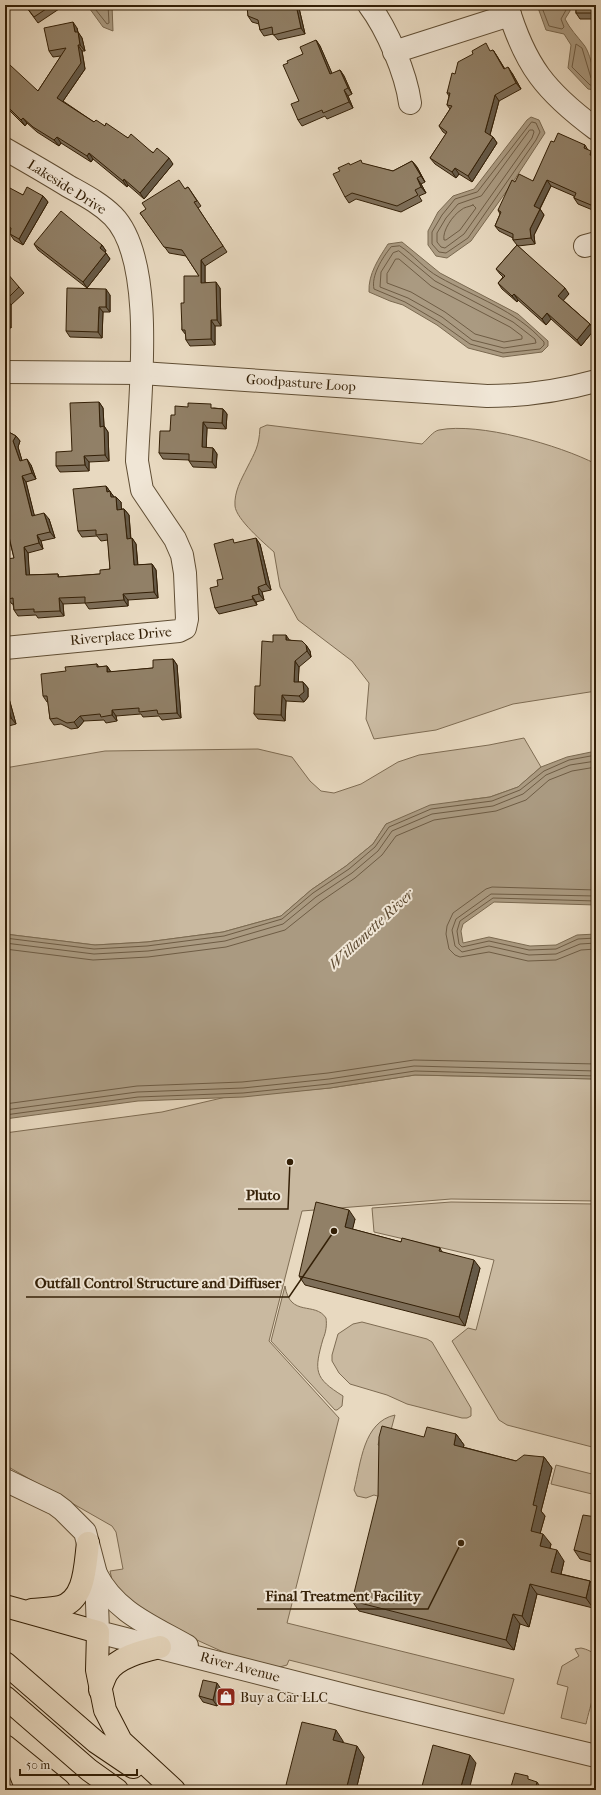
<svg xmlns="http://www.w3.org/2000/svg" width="601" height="1795" viewBox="0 0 601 1795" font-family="'IM FELL French Canon',serif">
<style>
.green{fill:#c9b9a0;stroke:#7e6c53}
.water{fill:#aa9a81;stroke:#7a6950}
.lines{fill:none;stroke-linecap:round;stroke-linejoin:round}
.shore{stroke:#6e5c44;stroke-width:1}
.minor-casing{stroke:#604e34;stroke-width:24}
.highway-casing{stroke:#331f06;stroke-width:24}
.minor{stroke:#f0e6d6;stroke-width:22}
.highway{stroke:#e8d9c0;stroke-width:22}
.wall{fill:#7d6e59;stroke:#331f06}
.shaded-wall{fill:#665a48;stroke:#331f06}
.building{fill:#918067;stroke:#331f06}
.labels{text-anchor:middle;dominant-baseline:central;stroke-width:4;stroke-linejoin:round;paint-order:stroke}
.street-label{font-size:14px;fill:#331f06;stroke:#f0e6d6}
.poi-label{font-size:14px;fill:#331f06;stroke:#f0e6d6;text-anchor:start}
.water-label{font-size:15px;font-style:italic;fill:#5d4a31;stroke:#f0e6d6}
.leader{fill:none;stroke:#331f06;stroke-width:1.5}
.callout-dot{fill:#331f06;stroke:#f0e6d6;stroke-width:1.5}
.callout-label{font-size:15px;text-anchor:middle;font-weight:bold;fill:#331f06;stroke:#f0e6d6;stroke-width:4;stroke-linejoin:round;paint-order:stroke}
</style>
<rect width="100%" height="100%" fill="#e8d9c0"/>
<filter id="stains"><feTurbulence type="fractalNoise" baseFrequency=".005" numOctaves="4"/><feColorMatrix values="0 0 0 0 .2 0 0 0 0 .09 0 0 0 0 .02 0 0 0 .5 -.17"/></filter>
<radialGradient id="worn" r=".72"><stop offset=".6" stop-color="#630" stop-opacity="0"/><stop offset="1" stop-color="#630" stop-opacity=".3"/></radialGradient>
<!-- green -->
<g class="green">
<path d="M267,425L422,444C427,440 433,431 439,430C479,422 559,445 596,464V691L513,704L436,730L374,739L366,719L369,683L352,661L298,620L280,587L274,552C264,543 236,519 235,506C234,492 241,480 247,468C255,452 259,447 260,428Z"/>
<polygon points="524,738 541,767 518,787 490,797 459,801 386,824 373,844 346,866 311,890 281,916 223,932 147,942 95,945 5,934 5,768 105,751 258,749 292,757 310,781 321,791 334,793 361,784 398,762 419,755 489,745"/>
<polygon points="415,1075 596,1079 596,1201 451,1199 302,1211 269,1341 339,1418 287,1623 514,1679 504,1714 289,1660 287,1665 276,1668 230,1655 157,1622 132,1606 112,1580 110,1571 123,1569 116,1532 112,1526 5,1465 5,1133 162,1112 226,1097 330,1088"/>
<polygon points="451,1202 596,1204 596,1448 507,1425 499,1420 452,1341 468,1328 476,1330 494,1260 374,1232 372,1208"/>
<path d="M285,1286C290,1318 315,1301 326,1318C327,1325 326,1332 323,1339C314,1371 314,1378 343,1396L342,1406L337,1410H335L271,1341Z"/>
<polygon points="362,1322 427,1339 432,1342 471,1408 471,1416 467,1418 462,1418 407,1404 387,1395 350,1384 339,1373 332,1361 332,1355 338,1334 353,1324"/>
<path d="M395,1415L391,1430L380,1437L378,1445L385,1447L384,1498L374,1495L366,1498L357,1496L354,1490C361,1463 363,1422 395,1415Z"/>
<polygon points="556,1465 592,1474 596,1473 596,1495 551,1484"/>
<path d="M581,1648C586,1649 595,1652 596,1658C601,1677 590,1705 586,1724L561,1718L568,1687L557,1684L562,1666L579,1656L575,1649Z"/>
</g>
<!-- water -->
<g class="water">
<polygon points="87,5 112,5 113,31 103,27"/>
<path d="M537,5H570V11L565,19C570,29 577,36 584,45C590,52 597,81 595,90L588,89L568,68L571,45L564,34L546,30Z"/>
<polygon points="531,117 539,120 545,133 513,182 471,241 447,258 436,256 428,245 428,231 438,212 453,196 474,189 527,120"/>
<path d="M402,242L440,273L518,314L548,341V346L542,352L503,357L468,348L437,325L403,305L390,301L369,292C368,274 379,258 388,244Z"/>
<polygon points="596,751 596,905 494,902 463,924 461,931 463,943 489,937 530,946 556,945 577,935 596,934 596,1079 415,1075 330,1088 243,1097 138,1101 5,1119 5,934 95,945 147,942 223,932 281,916 311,890 346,866 373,844 386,824 430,805 490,797 518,787 541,767 567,757"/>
</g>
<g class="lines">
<!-- shore -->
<g class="shore">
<polyline points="92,5 107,24 109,23 108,5"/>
<polyline points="541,5 549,26 562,29 564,27 561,19 566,10 566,5"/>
<polyline points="596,80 591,78 582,48 576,44 572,67 590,85 596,86"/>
<polygon points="532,122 536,123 540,132 536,140 468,238 446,253 439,252 432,244 432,232 442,215 455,199 477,192"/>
<polygon points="530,130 533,130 534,132 532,138 464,234 445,248 441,247 437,242 437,233 446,218 458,204 481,196"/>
<path d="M473,205L476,208L460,230L446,240H444C442,231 453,215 461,210C464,207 469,207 473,205Z"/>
<path d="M400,246C414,255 424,269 439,277C474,297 516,310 544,342V345L540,349L503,353L470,344L439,322L405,302L374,289C371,276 382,258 391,247Z"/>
<polygon points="399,251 435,281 513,322 535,339 536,343 504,348 472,340 442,317 408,298 380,287 381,272 393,253"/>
<polygon points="396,259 399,259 431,286 510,327 522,336 522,339 504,342 475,334 445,312 411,292 387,283 387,274"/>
<polyline points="596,890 492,887 486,889 453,913 447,926 446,934 449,949 455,955 460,957 489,952 528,961 556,960 581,950 596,949"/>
<polyline points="596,896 491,894 456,919 452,930 455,946 462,952 489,946 529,955 556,954 580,944 596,943"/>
<polyline points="596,901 493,898 460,921 457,931 459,944 462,947 489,941 529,950 556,949 578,939 596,938"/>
<polyline points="5,938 94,949 147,946 224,936 282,919 313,893 349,869 375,847 389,827 431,809 492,801 520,790 544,771 569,760 596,755"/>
<polyline points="5,943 94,954 148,951 225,941 283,924 316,897 352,873 378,851 392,831 432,814 493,806 523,794 546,775 570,765 596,761"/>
<polyline points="5,949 93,960 148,957 226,947 285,930 320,902 355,878 382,855 396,836 434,820 496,811 526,800 549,780 572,771 596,767"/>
<polyline points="5,1104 137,1086 242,1082 328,1073 414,1060 596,1064"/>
<polyline points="5,1110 137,1092 243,1088 329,1079 414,1066 596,1071"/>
<polyline points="5,1115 138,1097 243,1093 329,1084 415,1071 596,1076"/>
</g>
<!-- minor casing -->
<g class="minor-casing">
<g id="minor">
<path d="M369,5C387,29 406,73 410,103"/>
<path d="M507,5C525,66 546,92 596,129"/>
<polyline points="394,52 510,15"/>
<path d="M5,149C26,161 47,173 68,186C84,195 100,203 113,216C157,261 139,400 137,461L142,490L175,539L182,555L185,573L187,619L185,628L179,631L5,648"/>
<polyline points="585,246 596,243"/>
<path d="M5,372L141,373L487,396C525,396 560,391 596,381"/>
<polyline points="5,1480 55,1504 63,1510 85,1532 96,1574 98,1632 364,1700 596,1756"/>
<path d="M96,1574C115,1612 152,1626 187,1646"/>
</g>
</g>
<!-- highway casing -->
<g class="highway-casing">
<g id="highway">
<polyline points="5,1606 98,1632 97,1670 105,1710 121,1741 174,1790"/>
<path d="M32,1610C41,1609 51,1609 60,1607C86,1600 85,1564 88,1543"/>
<polyline points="5,1663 96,1742 133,1767"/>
<path d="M100,1690C102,1685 104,1678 107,1673C117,1657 143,1651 160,1647"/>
<polyline points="5,1697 89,1770 117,1790"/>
<polyline points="5,1746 59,1790"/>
<polyline points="11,1757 18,1767 27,1790"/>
</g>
</g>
<!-- minor -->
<use href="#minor" class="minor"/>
<!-- highway -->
<use href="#highway" class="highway"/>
</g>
<!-- wall -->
<g class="wall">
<polygon points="21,5 65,5 38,23 27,8 25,10"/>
<polygon points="248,5 297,5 299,8 305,34 278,40 273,34 264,36 260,30 259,24 252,22 248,16"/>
<polygon points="569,5 596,5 596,19 580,19 576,13 576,9 572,9"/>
<polygon points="77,28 78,32 82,38 85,51 82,51 85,69 63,101 94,122 105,126 128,138 173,164 144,199 128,185 127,187 93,159 91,162 61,143 59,146 37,132 27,123 25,126 5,106 5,70 38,91 61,56 53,57 49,51"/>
<polygon points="316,40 320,46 332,74 340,70 344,76 352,94 348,96 353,108 327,119 325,116 302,126 298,120 299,101 288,63 303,54"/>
<polygon points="493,50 505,69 512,73 521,89 499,101 490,135 493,137 497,143 472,182 459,174 456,178 435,164 430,158 446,134 443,132 439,126 450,109 447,105 449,96 447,93 455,74"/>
<polygon points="554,142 585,145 588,150 595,211 578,204 574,198 574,196 551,186 540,209 544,215 534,235 535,244 518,246 569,294 563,300 590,324 594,330 581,346 551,319 546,325 518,300 517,302 502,289 498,283 503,277 500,274 496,269 517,245 513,240 513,238 499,231 495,226 500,214 498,210 533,181"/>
<polygon points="412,161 417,167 425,182 421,184 426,193 419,196 422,201 401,212 356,199 349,203 345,197 351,165 363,164 393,171"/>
<polygon points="188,187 201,206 198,208 227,252 205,266 205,282 220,288 221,326 215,326 215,345 190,346 186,340 186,335 182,330 184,303 199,276 186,256 169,253 140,213"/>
<polygon points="5,188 23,195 43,196 48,202 23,245 14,240 10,234 10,232 5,228"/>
<polygon points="34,244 102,245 106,251 105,252 110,259 87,288 38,250"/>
<polygon points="5,275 19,287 24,293 11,305 11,328 5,328"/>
<polygon points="110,295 110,312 103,312 102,338 70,337 66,331"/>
<polygon points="99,402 103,408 104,426 108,432 109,461 89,462 89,471 60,472 56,466 72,451"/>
<polygon points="214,408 223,409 227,414 226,429 207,428 206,448 213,448 217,454 216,468 193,467 189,461 189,460 163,459 159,453 170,431 175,415"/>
<polygon points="5,425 6,428 5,430 16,436 20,441 18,447 22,461 31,465 36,479 26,482 34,515 49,519 55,538 41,541 43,549 28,553 29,575 58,574 59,577 100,574 110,569 108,540 101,541 97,536 82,537 78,531 106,486 114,497 116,497 121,502 121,509 124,509 129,515 131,539 132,538 136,544 138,565 152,564 156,570 158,598 128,600 128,606 89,609 85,603 63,604 64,616 38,618 36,615 18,616 14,610 13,604 12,604 8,599 14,558 8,534 5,535"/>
<polygon points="236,543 260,544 271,590 262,592 264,600 256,602 257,605 219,614 215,608 218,586 223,579"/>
<polygon points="290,640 306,645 310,651 311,657 299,667 298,682 303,682 308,688 308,697 304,702 286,701 285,721 258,719 254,714 260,686 273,642"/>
<polygon points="173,659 177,665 181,718 162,720 159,716 143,717 141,714 116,716 117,721 106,723 104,720 84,721 78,728 71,729 61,724 54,725 50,719 48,702 47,702 43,696 66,671 97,664 99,667 107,666 111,672 153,668"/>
<polygon points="5,684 16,724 5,727"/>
<polygon points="355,1219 352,1229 401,1242 440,1248 442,1252 480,1268 465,1326 305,1285 299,1276"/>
<polygon points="456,1434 464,1445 463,1447 516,1461 544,1457 552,1468 541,1511 545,1516 540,1533 551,1544 550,1548 564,1561 561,1574 590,1581 596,1590 596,1597 593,1608 537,1594 529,1627 520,1624 514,1650 359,1611 352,1601 424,1437"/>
<polygon points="596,1517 596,1563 580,1559 574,1550"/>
<polygon points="221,1689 217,1706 203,1702 199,1696"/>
<polygon points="343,1741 343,1743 364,1757 356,1790 290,1790 286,1785"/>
</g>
<!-- shaded-wall -->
<g class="shaded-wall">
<polygon points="296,5 297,5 299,8 305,34 301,28"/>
<polygon points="73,22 77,28 79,38 75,32"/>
<polygon points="78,32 82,38 85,51 80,45"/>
<polygon points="316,40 320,46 335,80 330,74"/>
<polygon points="78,45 82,51 85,69 61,104 57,98"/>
<polygon points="493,50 497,56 508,75 504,69"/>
<polygon points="508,67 512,73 521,89 516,83"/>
<polygon points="340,70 344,76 352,94 348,88"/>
<polygon points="344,90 348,96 353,108 349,102"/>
<polygon points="495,95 499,101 489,138 485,132"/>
<polygon points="23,118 27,123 25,126 21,120"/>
<polygon points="57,137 61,143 59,146 54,140"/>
<polygon points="493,137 497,143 472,182 468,176"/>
<polygon points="591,151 596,157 590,155"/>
<polygon points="89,153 93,159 91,162 87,156"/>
<polygon points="169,158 173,164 144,199 140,193"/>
<polygon points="412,161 417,167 425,182 421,176"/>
<polygon points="455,168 459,174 456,178 452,172"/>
<polygon points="417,178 421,184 426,193 421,187"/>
<polygon points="124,179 128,185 127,187 123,181"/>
<polygon points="547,180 551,186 538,212 534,206"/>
<polygon points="596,194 596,209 595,211 591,205"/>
<polygon points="43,196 48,202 23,245 19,239"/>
<polygon points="540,209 544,215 534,235 535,244 531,238 530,229"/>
<polygon points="102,245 106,251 104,254 100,248"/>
<polygon points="106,253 110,259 87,288 83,282"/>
<polygon points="201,260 205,266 205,288 201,283"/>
<polygon points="216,282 220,288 221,326 217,320"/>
<polygon points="565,288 569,294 562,302 558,296"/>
<polygon points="106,289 110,295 110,312 106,307"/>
<polygon points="514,294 518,300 517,302 512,296"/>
<polygon points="7,299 11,305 11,328 7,322"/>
<polygon points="99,307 103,312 102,338 98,332"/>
<polygon points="547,313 551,319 546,325 542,319"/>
<polygon points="211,320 215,326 215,345 211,339"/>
<polygon points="590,324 594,330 581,346 577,340"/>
<polygon points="99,402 103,408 104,426 108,432 109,461 105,455 100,427"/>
<polygon points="223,409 227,414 226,429 222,423"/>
<polygon points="203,422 207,428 206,453 202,447"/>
<polygon points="16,436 20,441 18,447 24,467 20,461 13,441"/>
<polygon points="213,448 217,454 216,468 212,462"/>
<polygon points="84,456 89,462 89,471 85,465"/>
<polygon points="27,459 31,465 36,479 32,473"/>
<polygon points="22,476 26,482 36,522 32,516"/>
<polygon points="106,486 114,497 115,503 107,492"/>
<polygon points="116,497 121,502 122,516 117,510"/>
<polygon points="124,509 129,515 131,545 127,539"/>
<polygon points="44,513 49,519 55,538 50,532"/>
<polygon points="37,535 41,541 43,549 39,543"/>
<polygon points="132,538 136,544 138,571 134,565"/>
<polygon points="256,538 260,544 271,590 266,584"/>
<polygon points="24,547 28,553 30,581 26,575"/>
<polygon points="152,564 156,570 158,598 154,592"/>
<polygon points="258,587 262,592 264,600 259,594"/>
<polygon points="123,594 128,600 128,606 124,600"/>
<polygon points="252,596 256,602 257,605 253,599"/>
<polygon points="59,598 63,604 64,616 60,611"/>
<polygon points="286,635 290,641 286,640"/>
<polygon points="306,645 310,651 311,657 307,651"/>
<polygon points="173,659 177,665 181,718 177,713"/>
<polygon points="295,661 299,667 298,688 294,682"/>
<polygon points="107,666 111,672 107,672"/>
<polygon points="303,682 308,688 308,697 304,702 299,696"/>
<polygon points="5,684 16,724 11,718 5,694"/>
<polygon points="282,695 286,701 285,721 281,715"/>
<polygon points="112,710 116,716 117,721 112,715"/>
<polygon points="80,716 84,721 78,728 74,722"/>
<polygon points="349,1210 355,1219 351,1236 345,1227"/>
<polygon points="474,1260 480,1268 465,1326 459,1317"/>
<polygon points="456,1434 464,1445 461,1455 454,1445"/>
<polygon points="544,1457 552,1468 541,1511 545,1516 538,1541 531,1531 533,1505"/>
<polygon points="543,1534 551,1544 548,1556 540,1546"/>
<polygon points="557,1550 564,1561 559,1582 551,1572"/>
<polygon points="590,1581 596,1590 596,1597 593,1608 586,1598"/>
<polygon points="530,1584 537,1594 529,1627 522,1616"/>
<polygon points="513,1614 520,1624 514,1650 506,1640"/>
<polygon points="217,1683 221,1689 217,1706 213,1700"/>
<polygon points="336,1730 343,1741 341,1752 333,1740"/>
<polygon points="357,1746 364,1757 356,1790 346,1790"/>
<polygon points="470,1755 476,1763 469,1790 460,1790"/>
<polygon points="537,1782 541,1788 540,1790 535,1790"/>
</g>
<!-- building -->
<g class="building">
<polygon points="25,5 52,5 34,17"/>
<polygon points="248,5 296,5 301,28 273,35 272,27 260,30 258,20 248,16 247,7"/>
<rect x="576" y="5" width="20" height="8"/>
<polygon points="73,22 75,32 78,32 80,45 78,45 81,63 57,98 94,122 96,120 105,126 106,123 128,138 131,134 153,153 157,148 169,158 140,193 124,179 123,181 89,153 87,156 57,137 54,140 33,127 23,118 21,120 5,104 5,70 10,65 38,91 66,48 49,51 44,28"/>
<polygon points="316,40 330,74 340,70 348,88 344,90 349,102 323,113 322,110 298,120 291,104 299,101 283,65 288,63 287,61 303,54 300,47"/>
<polygon points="486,43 490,51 493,50 504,69 508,67 516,83 495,95 485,132 493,137 468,176 455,168 452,172 430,158 447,132 439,126 452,106 447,105 450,93 447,93 452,73 455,74 458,62 473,54 472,51"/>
<polygon points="558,133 585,145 584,148 591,151 590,155 596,157 596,194 591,205 574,198 576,193 547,180 534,206 540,209 530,229 531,238 513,240 513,234 495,226 501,212 498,210 512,180 515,182 519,174 533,181 551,141 554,142"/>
<polygon points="361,160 362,163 393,171 412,161 421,176 417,178 421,187 415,190 418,195 397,206 352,193 345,197 333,174 340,171 338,168 349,163 350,165"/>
<polygon points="179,180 185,189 188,187 197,201 194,202 223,246 201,260 201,283 216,282 217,320 211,320 211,339 186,340 185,330 182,330 181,303 184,303 184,276 199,276 182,250 164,247 140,213 146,209 142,203"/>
<polygon points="8,187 23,195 27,187 43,196 19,239 10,234 11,228 5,225 5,188 7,189"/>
<polygon points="61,211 102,245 100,248 106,253 83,282 34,244"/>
<polygon points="517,245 565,288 558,296 590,324 577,340 547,313 542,319 514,294 512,296 498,283 505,276 496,269"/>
<polygon points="7,273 19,287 7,299 7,322 5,322 5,275"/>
<polygon points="67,288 106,289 106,307 99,307 98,332 66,331"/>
<polygon points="99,402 100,427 104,426 105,455 84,456 85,465 56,466 56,452 72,451 70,403"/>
<polygon points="188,403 211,404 211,408 223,409 222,423 203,422 202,447 213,448 212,462 189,461 189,454 159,453 160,431 170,431 171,415 175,415 175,406 188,407"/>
<polygon points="5,430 16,436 13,441 20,461 27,459 32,473 22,476 32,516 44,513 50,532 37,535 39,543 24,547 26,575 58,574 58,577 100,574 100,570 110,569 107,534 96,535 96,530 78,531 73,489 106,486 107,492 110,491 111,497 116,497 117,510 124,509 127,539 132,538 134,565 152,564 154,592 123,594 124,600 85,603 85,597 59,598 60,611 34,612 34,609 14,610 13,598 8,599 6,559 14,558 7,528 5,528"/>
<polygon points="256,538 266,584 258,587 259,594 252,596 253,599 215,608 210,588 218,586 217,580 223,579 214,544 233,539 234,543"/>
<polygon points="273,635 286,635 286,640 302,641 306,645 307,651 295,661 294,682 303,682 304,692 299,696 282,695 281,715 254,714 255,686 260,686 262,641 273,642"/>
<polygon points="173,659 177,713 158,714 157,710 139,712 139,708 112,710 112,715 101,717 100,714 80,716 74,722 67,723 57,718 50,719 47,696 43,696 41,674 66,671 65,667 97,664 97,667 107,666 107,672 153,668 153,660"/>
<polygon points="5,694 11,718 5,720"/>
<polygon points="316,1202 349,1210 345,1227 401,1242 402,1238 440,1248 439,1251 474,1260 459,1317 299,1276"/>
<polygon points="382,1426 424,1437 427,1427 456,1434 454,1445 516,1461 524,1455 544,1457 533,1505 537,1506 531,1531 543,1534 540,1546 557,1550 551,1572 590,1581 586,1598 530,1584 522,1616 513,1614 506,1640 352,1601 378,1496 379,1437"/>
<polygon points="583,1515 596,1517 596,1556 574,1550"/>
<polygon points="203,1680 217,1683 213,1700 199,1696"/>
<polygon points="302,1722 336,1730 333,1740 357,1746 346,1790 307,1790 286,1785"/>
<polygon points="433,1745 470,1755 460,1790 421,1790"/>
<polygon points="515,1773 528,1776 528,1779 537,1782 535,1790 510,1790"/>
</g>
<!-- icons -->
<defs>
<g id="shop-square" transform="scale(1)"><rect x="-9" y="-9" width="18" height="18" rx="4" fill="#8f2418" stroke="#f0e6d6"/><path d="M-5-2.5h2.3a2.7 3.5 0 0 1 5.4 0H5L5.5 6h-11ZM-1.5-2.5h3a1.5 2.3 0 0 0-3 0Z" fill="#fff"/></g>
</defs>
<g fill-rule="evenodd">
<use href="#shop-square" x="226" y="1697"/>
</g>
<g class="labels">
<!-- street labels -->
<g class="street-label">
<text transform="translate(67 187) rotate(32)">Lakeside Drive</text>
<text transform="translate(301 383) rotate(4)">Goodpasture Loop</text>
<text transform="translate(121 636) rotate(-5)">Riverplace Drive</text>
<text transform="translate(240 1667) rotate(15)">River Avenue</text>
</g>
<!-- poi labels -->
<g class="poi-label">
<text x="240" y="1697">Buy a Car LLC</text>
</g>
<!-- water labels -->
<g class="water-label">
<text transform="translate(371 929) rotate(-43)">Willamette River</text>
</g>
</g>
<!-- callouts -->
<path class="leader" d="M290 1162L288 1209H238M334 1231L289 1297H26M461 1543L428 1609H257"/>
<g class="callout-dot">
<circle cx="290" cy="1162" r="4"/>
<circle cx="334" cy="1231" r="4"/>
<circle cx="461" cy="1543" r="4"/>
</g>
<g class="callout-label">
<text x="263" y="1200">Pluto</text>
<text x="158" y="1288">Outfall Control Structure and Diffuser</text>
<text x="343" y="1601">Final Treatment Facility</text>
</g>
<!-- margin -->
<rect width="601" height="1795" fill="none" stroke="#e8d9c0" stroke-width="20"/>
<rect x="6" y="6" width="589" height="1783" fill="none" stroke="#331f06" stroke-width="2"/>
<rect x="10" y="10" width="581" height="1775" fill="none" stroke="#331f06"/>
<!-- scale -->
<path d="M20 1769v6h117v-6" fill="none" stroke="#331f06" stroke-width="2"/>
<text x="26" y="1769" font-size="12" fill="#331f06" stroke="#f0e6d6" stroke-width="3" paint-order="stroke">50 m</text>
<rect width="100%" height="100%" filter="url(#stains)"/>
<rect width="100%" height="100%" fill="url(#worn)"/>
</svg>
